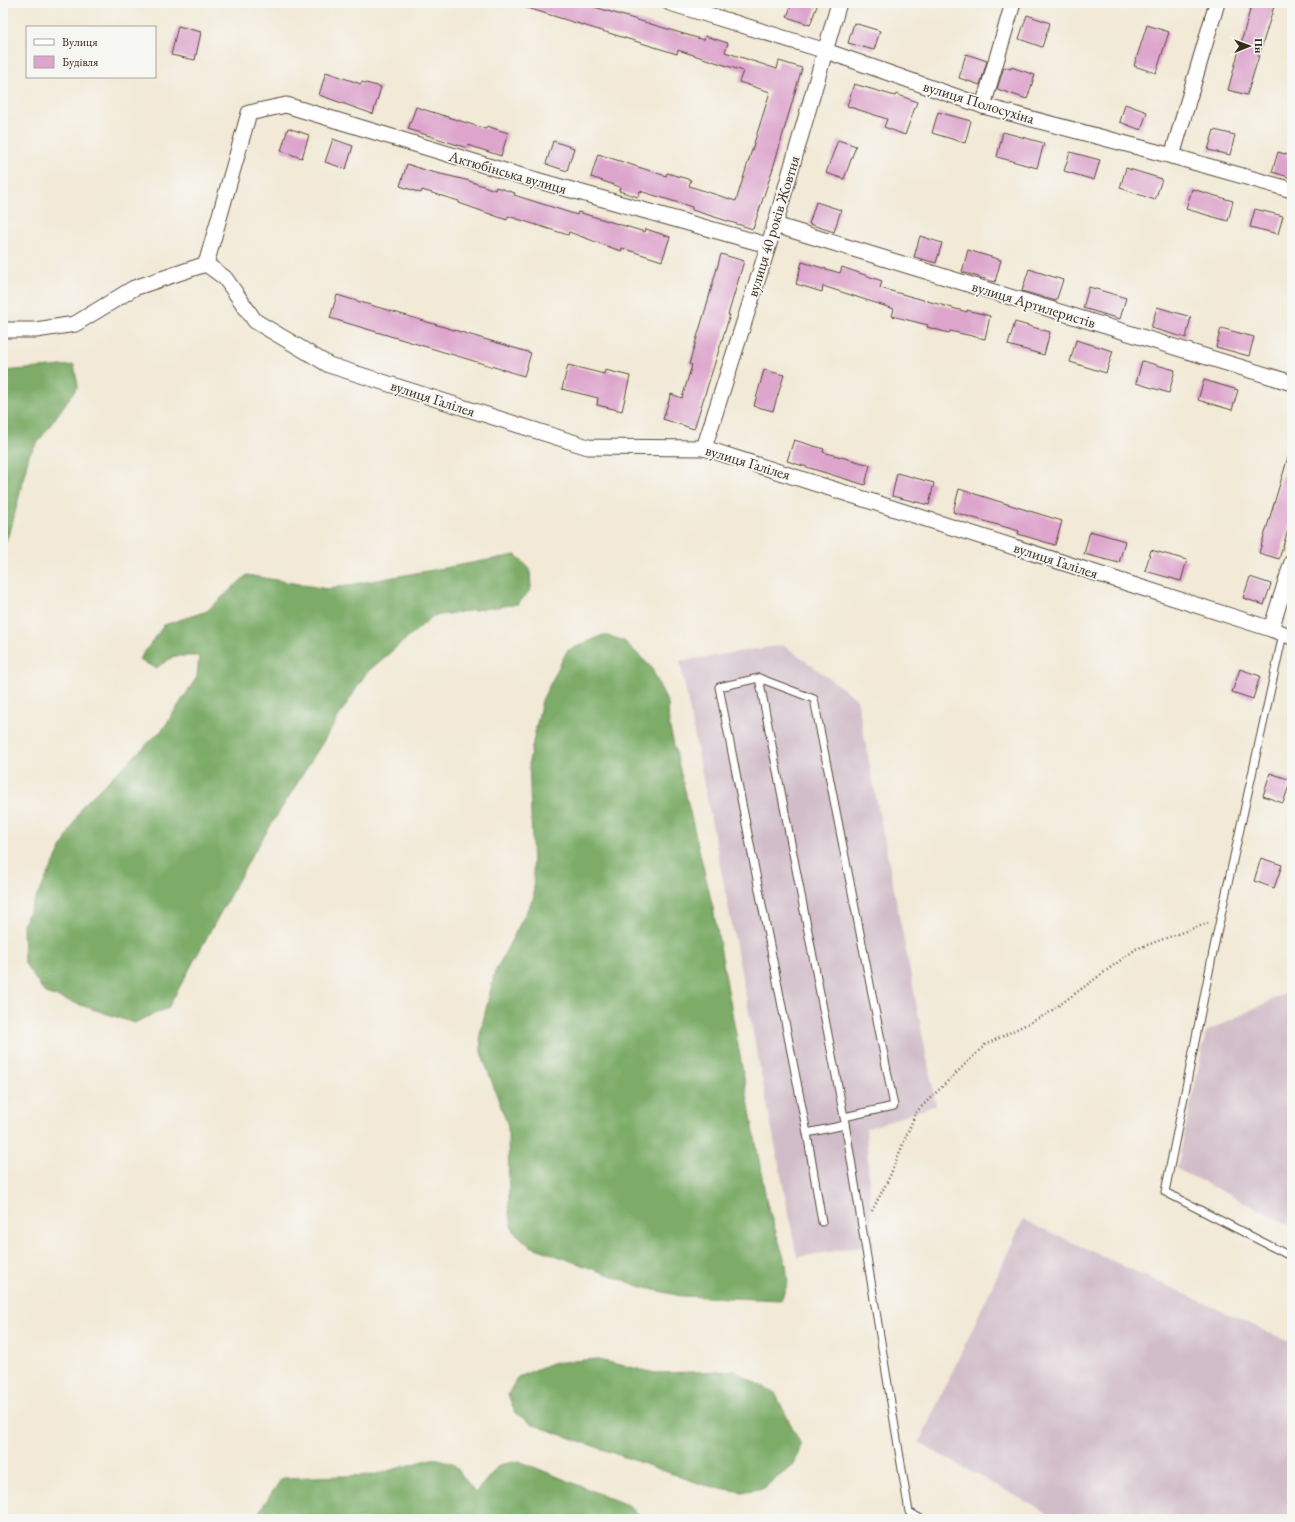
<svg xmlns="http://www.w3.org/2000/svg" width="1295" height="1522" viewBox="0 0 1295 1522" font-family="'EB Garamond',serif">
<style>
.industrial{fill:#d1bdc9}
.forest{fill:#7cac67;stroke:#5c6b42}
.building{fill:#dda4cc}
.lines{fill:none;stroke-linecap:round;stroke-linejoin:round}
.service-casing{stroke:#56473a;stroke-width:9}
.minor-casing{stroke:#56473a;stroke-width:17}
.path{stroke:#56473a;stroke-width:2.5;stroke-dasharray:1 3;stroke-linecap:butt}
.service{stroke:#fff;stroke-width:7}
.minor{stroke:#fff;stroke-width:15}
.labels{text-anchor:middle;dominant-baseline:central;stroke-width:3.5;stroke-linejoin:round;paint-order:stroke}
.street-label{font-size:15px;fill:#3b2a1e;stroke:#f6f6f2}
</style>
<rect width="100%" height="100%" fill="#f6f6f2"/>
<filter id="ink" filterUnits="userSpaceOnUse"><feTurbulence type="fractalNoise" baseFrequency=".025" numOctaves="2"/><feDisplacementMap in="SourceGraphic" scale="8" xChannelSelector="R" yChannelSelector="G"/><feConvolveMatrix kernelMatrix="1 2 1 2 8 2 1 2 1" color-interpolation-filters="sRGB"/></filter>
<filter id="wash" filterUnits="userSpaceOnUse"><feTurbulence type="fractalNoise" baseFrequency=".012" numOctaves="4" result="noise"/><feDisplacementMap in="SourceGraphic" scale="16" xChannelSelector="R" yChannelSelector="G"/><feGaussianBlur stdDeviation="0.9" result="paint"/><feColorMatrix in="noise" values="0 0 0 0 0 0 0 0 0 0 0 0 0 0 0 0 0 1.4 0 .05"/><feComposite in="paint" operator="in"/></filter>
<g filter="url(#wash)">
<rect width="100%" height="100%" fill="#f2e9d6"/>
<!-- industrial -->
<g class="industrial">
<polygon points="784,645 857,699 936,1105 866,1129 873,1245 797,1257 680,661"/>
<polygon points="1292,990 1292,1226 1177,1169 1206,1032"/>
<polygon points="1023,1220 1292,1343 1292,1519 1058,1519 919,1443"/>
</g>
<!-- forest -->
<g class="forest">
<polygon points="74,365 78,386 29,455 12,525 3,548 3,371"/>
<polygon points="516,555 530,569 531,589 518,604 433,616 366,673 251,857 168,1008 134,1023 45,993 24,962 23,924 83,805 163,729 197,677 199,656 174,656 156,668 139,660 164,625 207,611 247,575 327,589"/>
<polygon points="603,635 623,640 651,667 668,704 669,724 713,908 767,1204 786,1264 788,1283 781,1300 681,1296 642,1287 530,1246 514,1232 509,1214 508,1126 481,1052 480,1034 495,972 534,897 529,761 542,700 567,651"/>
<polygon points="595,1359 655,1373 734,1371 775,1393 801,1445 794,1465 763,1488 742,1492 704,1485 534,1425 515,1413 508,1394 518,1377 552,1363"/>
<polygon points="435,1458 453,1463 475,1493 499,1465 519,1461 627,1505 645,1519 254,1519 282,1478 373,1475"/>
</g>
<g id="blocks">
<!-- building -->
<g class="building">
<polygon points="521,3 581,3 704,40 705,36 728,43 725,52 777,69 779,61 802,68 774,165 753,229 692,210 692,207 640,191 638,197 619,191 620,187 591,177 598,154 666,176 667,173 691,180 689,186 736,201 770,92 739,82 743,71 678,50 677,54 521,6"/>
<polygon points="792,3 818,3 810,25 787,17"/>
<polygon points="1252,3 1275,3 1247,95 1228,90"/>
<polygon points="1027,15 1050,23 1042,47 1019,39"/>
<polygon points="854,23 880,31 874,50 848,43"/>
<polygon points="1147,25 1169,32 1156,73 1134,66"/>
<polygon points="178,26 201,32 195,60 171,55"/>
<polygon points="966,54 987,61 980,85 959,78"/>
<polygon points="1004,67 1011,69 1011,67 1035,75 1027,99 997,89"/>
<polygon points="326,72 361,84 362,82 381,87 373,114 319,95"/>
<polygon points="854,84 895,96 896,94 917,102 905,135 884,127 887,119 847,106"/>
<polygon points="1125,104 1147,112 1141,130 1120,122"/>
<polygon points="416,107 486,129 487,126 508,133 501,156 468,145 467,148 408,129"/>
<polygon points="938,112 971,121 965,143 932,133"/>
<polygon points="288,128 309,135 302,158 281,151"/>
<polygon points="1214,130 1235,135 1230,155 1208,150"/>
<polygon points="1003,132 1044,143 1037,168 997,157"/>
<polygon points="333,139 353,146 346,169 325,162"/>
<polygon points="838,140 856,146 844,179 826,173"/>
<polygon points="553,141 574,148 567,171 546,164"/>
<polygon points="1070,152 1100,160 1094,180 1064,171"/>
<polygon points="1278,152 1292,156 1292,178 1272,172"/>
<polygon points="407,164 428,171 466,180 495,190 496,187 515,193 514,195 577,215 578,212 645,232 646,229 670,237 662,261 622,248 621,251 615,249 569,232 568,235 508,216 507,220 459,203 459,201 422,190 421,193 400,186"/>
<polygon points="1126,168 1162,179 1155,200 1120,188"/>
<polygon points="1192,189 1233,201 1228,221 1186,209"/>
<polygon points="816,202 841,210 834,232 809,224"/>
<polygon points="1255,209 1283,216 1278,234 1250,227"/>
<polygon points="920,236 942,243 936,263 914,257"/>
<polygon points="968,250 1001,260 995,282 962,272"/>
<polygon points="721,254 744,261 728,315 730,315 694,429 663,419 671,394 682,398 692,365 689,364 707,304"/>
<polygon points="802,262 840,273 842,267 882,281 880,288 967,312 967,310 990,316 985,339 950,331 949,333 927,327 928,325 892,316 894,309 823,286 822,292 796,284"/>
<polygon points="1029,269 1063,280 1056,301 1022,291"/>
<polygon points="1089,287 1126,298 1120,319 1083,308"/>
<polygon points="337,295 531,353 524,376 330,318"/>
<polygon points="1157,307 1191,317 1186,338 1151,328"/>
<polygon points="1015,322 1050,332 1044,355 1008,345"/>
<polygon points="1221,328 1254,337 1249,356 1216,347"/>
<polygon points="1076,340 1113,351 1106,373 1070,362"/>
<polygon points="1142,361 1175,370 1169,393 1136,383"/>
<polygon points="568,365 604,374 605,370 630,376 622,411 597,405 598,398 562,389"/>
<polygon points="764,370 784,375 773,411 754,406"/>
<polygon points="1204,380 1238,390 1232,410 1198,400"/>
<polygon points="794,440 824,449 823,452 870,465 865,485 787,461"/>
<polygon points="1289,454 1292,454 1292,517 1279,559 1259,553"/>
<polygon points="897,473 934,483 929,505 892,496"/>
<polygon points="959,489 1062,521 1055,545 1018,534 1019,531 953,512"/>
<polygon points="1090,531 1125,541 1119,563 1084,554"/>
<polygon points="1151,550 1187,560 1181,581 1145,571"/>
<polygon points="1250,577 1271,584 1264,605 1243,598"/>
<polygon points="1240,669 1260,676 1253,699 1232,692"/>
<polygon points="1270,773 1291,780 1283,803 1263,796"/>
<polygon points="1261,858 1282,865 1274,888 1254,881"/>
</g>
</g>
</g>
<g filter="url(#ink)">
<use href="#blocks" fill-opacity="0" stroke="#56473a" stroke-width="1"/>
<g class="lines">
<!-- service casing -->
<g class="service-casing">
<g id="service">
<polyline points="1283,634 1214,947 1165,1192 1292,1257"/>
<polyline points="759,678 844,1117 909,1512 921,1519"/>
<polyline points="807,1133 845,1125"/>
<polyline points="822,1222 807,1133 719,687 759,678 814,699 894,1106 844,1117"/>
</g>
</g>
<!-- minor casing -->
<g class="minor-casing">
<g id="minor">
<polyline points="670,3 826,51 983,106 1172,156 1292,190"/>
<polyline points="983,106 1013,3"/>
<polyline points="1172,156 1217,3"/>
<polyline points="775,225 1292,383"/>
<polyline points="206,264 249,113 286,105 511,173 767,245"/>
<polyline points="3,330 36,330 75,324 134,288 206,264 225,278 255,321 329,365 588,447 704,448 1271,629 1292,637"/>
<polyline points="704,448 775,225 839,3"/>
<polyline points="1271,629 1292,562"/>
</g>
</g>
<!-- path -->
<polyline class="path" points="872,1211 890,1176 916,1112 985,1045 1047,1014 1136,949 1208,923"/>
<!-- service -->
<use href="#service" class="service"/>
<!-- minor -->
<use href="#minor" class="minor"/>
</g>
</g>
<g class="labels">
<!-- street labels -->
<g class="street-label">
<text transform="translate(979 102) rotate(17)">вулиця Полосухіна</text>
<text transform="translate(508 172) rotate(16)">Актюбінська вулиця</text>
<text transform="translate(773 226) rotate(-73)">вулиця 40 років Жовтня</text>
<text transform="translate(1034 304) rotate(17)">вулиця Артилеристів</text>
<text transform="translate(433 398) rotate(18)">вулиця Галілея</text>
<text transform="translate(748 462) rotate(17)">вулиця Галілея</text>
<text transform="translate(1056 560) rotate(18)">вулиця Галілея</text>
</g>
</g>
<!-- margin -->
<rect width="1295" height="1522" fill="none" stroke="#f6f6f2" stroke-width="16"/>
<!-- legend -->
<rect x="26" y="26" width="130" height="52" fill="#f6f6f2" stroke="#aba49d"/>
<rect x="34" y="39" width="20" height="6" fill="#ffffff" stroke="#aba49d"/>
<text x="62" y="46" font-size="12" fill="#3b2a1e">Вулиця</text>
<rect x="34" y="56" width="20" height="12" fill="#dda4cc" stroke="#aba49d"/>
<text x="62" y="66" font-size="12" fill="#3b2a1e">Будівля</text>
<!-- north arrow -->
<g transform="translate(1249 46) rotate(89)" stroke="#f6f6f2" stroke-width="3" paint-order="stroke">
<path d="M0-3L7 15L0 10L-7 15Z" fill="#3b2a1e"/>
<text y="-6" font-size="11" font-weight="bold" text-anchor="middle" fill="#3b2a1e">Пн</text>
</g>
</svg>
